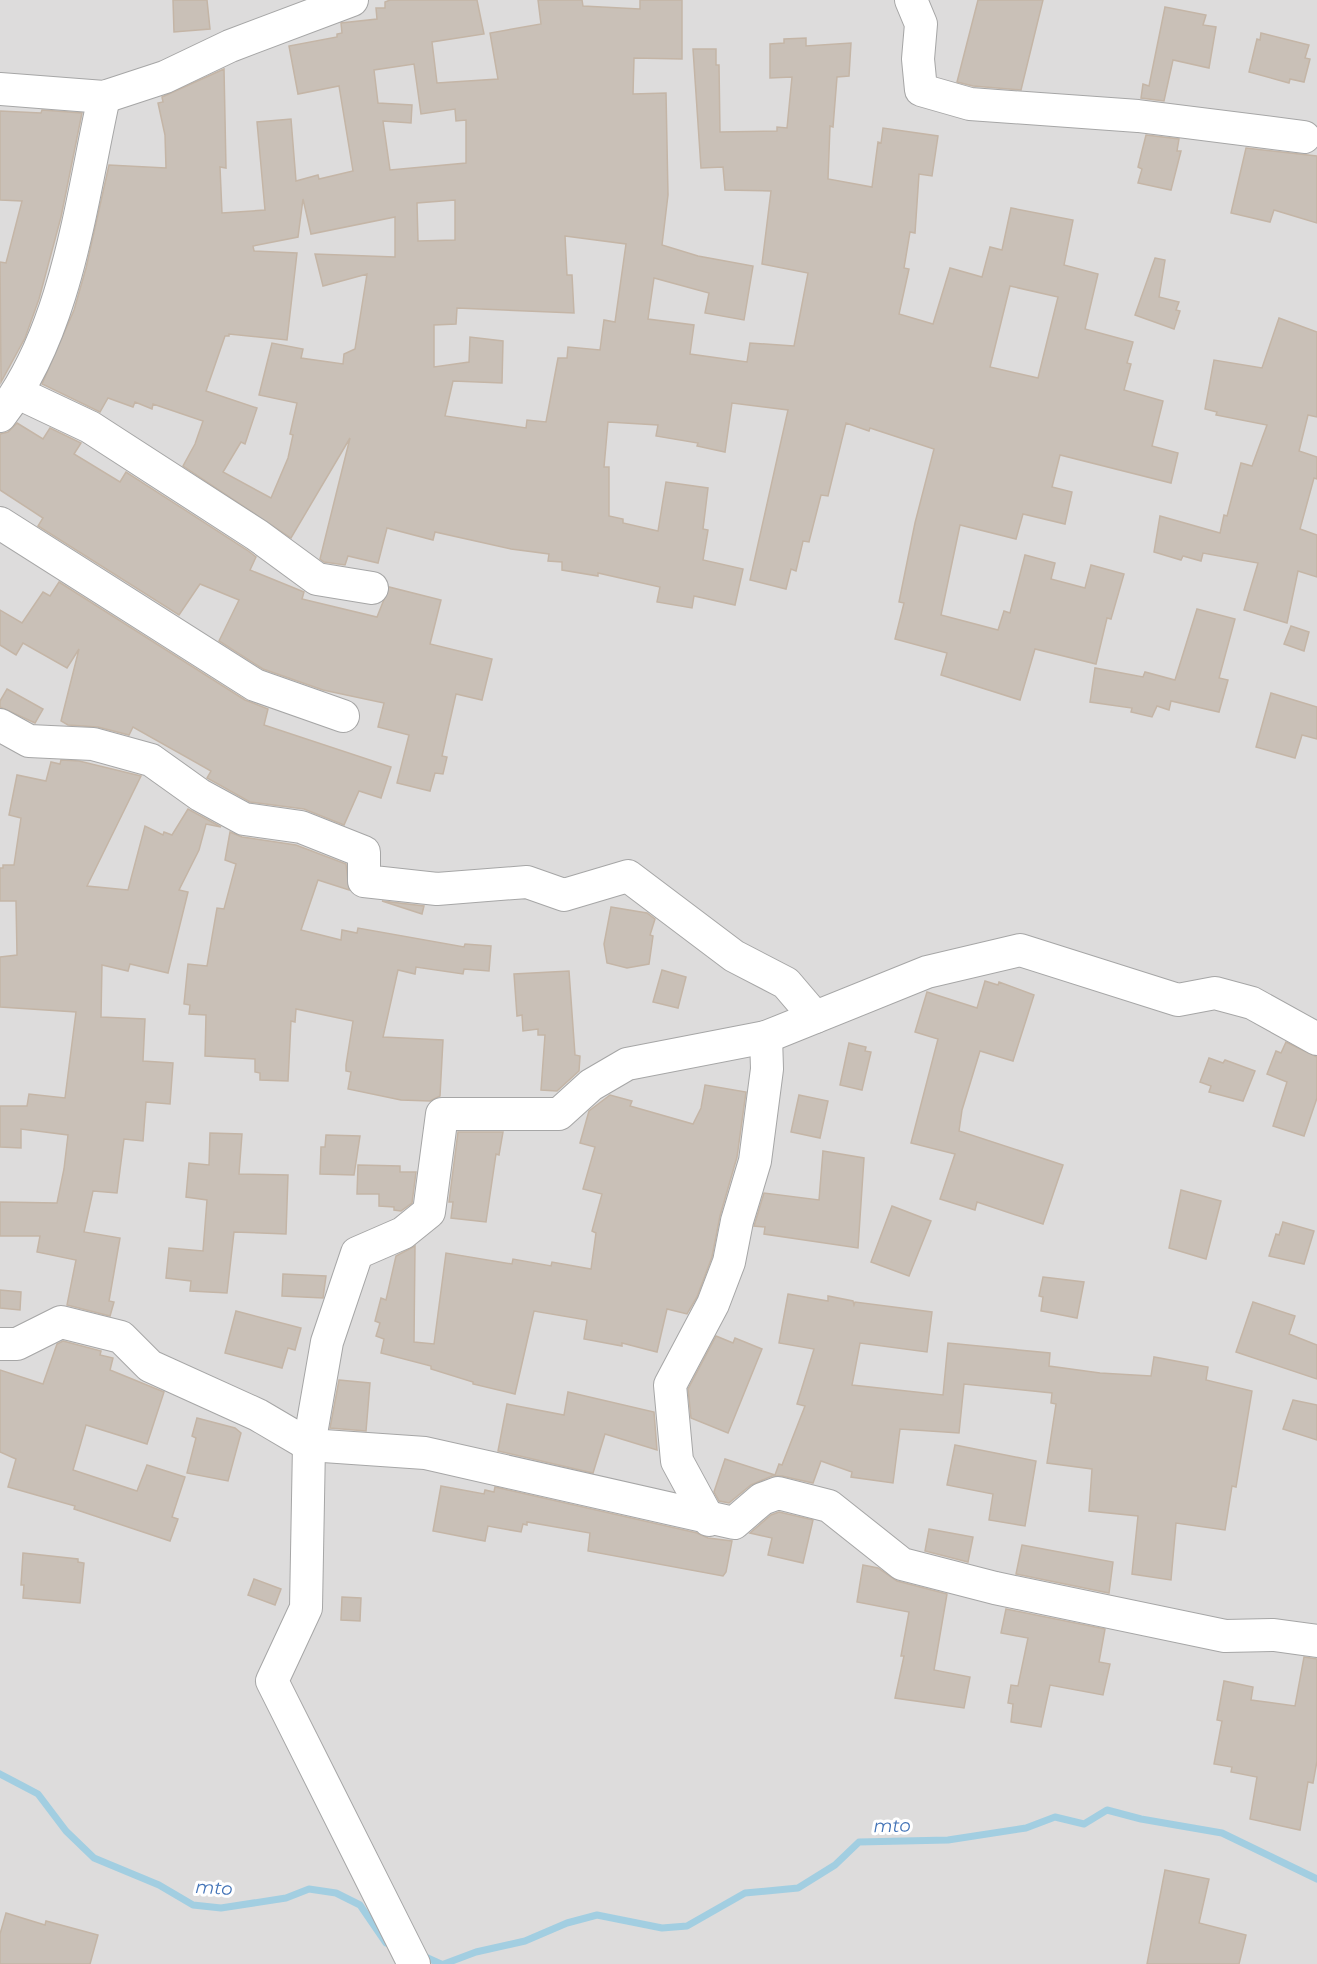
<svg xmlns="http://www.w3.org/2000/svg" width="1317" height="1964" viewBox="0 0 1317 1964" font-family="Montserrat,sans-serif">
<style>
.residential{fill:#dddcdc}
.lines{fill:none;stroke-linecap:round;stroke-linejoin:round}
.stream{stroke:#a2cee1;stroke-width:7}
.building{fill:#c9c0b7;stroke:#c4b5a6;stroke-width:1.5;fill-rule:evenodd}
.minor-casing{stroke:#a6a6a6;stroke-width:34}
.minor{stroke:#fff;stroke-width:32}
.labels{text-anchor:middle;dominant-baseline:central;stroke-width:6;stroke-linejoin:round;paint-order:stroke}
.water-label{font-size:18px;font-style:italic;fill:#4474b7;stroke:#fff}
</style>
<rect width="100%" height="100%" fill="#f1eee5"/>
<!-- residential -->
<rect class="residential" x="0" y="0" width="1317" height="1964"/>
<g class="lines">
<!-- stream -->
<g class="stream">
<polyline points="0,1774 38,1794 66,1831 94,1858 159,1885 193,1905 221,1908 286,1898 309,1889 336,1893 360,1905 386,1943 391,1944"/>
<polyline points="421,1955 441,1964"/>
<polyline points="444,1964 476,1952 525,1941 567,1923 597,1915 662,1928 687,1926 745,1893 798,1888 835,1865 859,1842 948,1840 1026,1828 1055,1817 1084,1824 1107,1810 1141,1819 1222,1833 1317,1879"/>
</g>
</g>
<!-- building -->
<g class="building">
<polygon points="173,0 207,0 210,29 174,32"/>
<path d="M390,0H477L484,34L432,42L437,83L498,79L490,33L541,24L538,0H582L583,6L640,9V0H682V59L634,58L633,94L666,93L668,195L662,245L698,256L753,266L744,320L705,313L709,293L654,278L648,319L694,325L690,354L747,362L750,343L794,346L808,273L762,264L771,191L725,190L723,167L701,168L693,49H716V65H719L720,132L777,131V127L787,128L792,77L770,78V44L784,43V39L806,38V46L851,43L849,76L837,77L833,127L830,126L828,179L872,187L878,142L881,143L883,128L938,136L932,176L919,174L915,233L910,232L904,268L909,269L899,314L933,324L950,268L982,277L990,247L1002,250L1011,208L1073,220L1064,265L1098,274L1085,329L1133,342L1127,363L1131,364L1124,390L1163,401L1152,446L1178,453L1171,483L1060,455L1052,487L1072,492L1065,524L1023,514L1016,539L960,525L941,615L998,630L1004,611L1010,613L1025,555L1055,563L1051,579L1085,588L1091,565L1124,574L1111,619L1107,618L1096,664L1035,649L1020,700L941,675L947,653L895,639L904,603L899,602L915,523L934,449L870,428L869,431L846,423L828,496L821,495L809,542L803,541L796,571L791,569L786,589L750,580L788,410L732,403L725,452L697,446L698,443L656,436L658,425L608,422L604,467H609V516L623,519V523L658,531L666,482L708,488L703,529L708,530L703,560L743,569L735,605L694,596L692,608L657,602L660,587L598,573V576L562,570V562L548,561L549,554L511,549L435,532L433,540L387,528L378,563L348,556L345,565L324,562L320,559L350,438L291,538L183,466L195,444L203,421L153,404L152,409L135,402L133,407L108,398L100,412L42,384L74,310L86,268L109,165L166,168L165,135L158,103L163,102L162,97L224,69L226,168L220,167L222,213L265,210L257,122L291,119L296,181L318,175L319,179L353,171L339,86L298,94L289,46L337,37V34L342,33L341,23L377,19L376,8H385V2ZM414,64L421,114L455,109L456,121L466,120V163L390,170L383,121L411,123L412,105L378,103L374,70ZM303,199L311,234L395,217V257L315,254L323,286L367,274L355,349L344,354L343,364L301,358L303,349L272,343L259,395L297,403L290,434L293,435L288,458L271,498L223,472L241,442L245,444L257,408L206,391L225,336H229V334L287,340L297,253L254,251L253,246L298,237ZM455,200V240L418,241L417,203ZM565,236L626,244L615,322L604,320L600,350L568,347L567,358H558L546,422L527,420L526,428L445,416L453,381L502,383L503,341L470,337L469,362L434,367V325L456,324L457,308L574,313L572,275H567ZM1010,286L1058,297L1038,378L990,367Z"/>
<polygon points="978,0 1043,0 1021,90 973,86 957,82"/>
<polygon points="1165,7 1206,15 1203,25 1216,27 1209,68 1173,60 1164,101 1141,98 1143,84 1149,86"/>
<polygon points="1261,33 1309,45 1305,58 1310,59 1304,82 1290,79 1289,83 1249,72 1257,39 1260,40"/>
<polygon points="42,110 82,113 61,217 39,299 25,338 1,382 0,262 6,263 22,201 0,200 0,111 41,113"/>
<polygon points="1146,135 1179,139 1177,151 1181,151 1171,190 1138,183 1142,169 1138,167"/>
<polygon points="1246,148 1317,156 1317,223 1274,210 1270,222 1231,213"/>
<polygon points="1155,258 1165,260 1159,297 1179,302 1176,310 1180,311 1174,329 1135,315"/>
<polygon points="1279,318 1317,332 1317,417 1308,415 1299,451 1317,457 1317,479 1314,478 1300,529 1317,535 1317,577 1298,571 1287,623 1244,610 1258,563 1203,553 1201,561 1183,556 1181,560 1154,552 1160,516 1220,533 1224,515 1227,516 1241,463 1252,466 1267,425 1216,415 1217,412 1205,409 1214,360 1262,368"/>
<polygon points="17,423 43,439 50,428 81,443 74,454 120,482 126,472 247,550 256,557 250,570 304,592 302,599 377,617 389,587 441,600 430,644 492,659 482,700 456,694 442,756 447,757 443,774 435,773 430,791 397,783 409,735 378,727 384,703 323,690 263,669 219,641 239,600 200,584 179,615 38,526 43,518 0,490 0,434 8,432"/>
<polygon points="59,582 245,700 268,709 264,725 391,767 381,798 359,791 344,825 304,809 250,802 207,778 211,771 133,727 129,735 98,727 68,725 61,721 79,649 67,668 23,643 16,655 0,645 0,610 22,623 43,592 50,596"/>
<polygon points="1197,609 1235,619 1219,678 1228,680 1219,712 1171,701 1169,710 1157,706 1152,717 1131,712 1132,708 1090,702 1095,668 1143,677 1145,672 1175,680"/>
<polygon points="1291,626 1309,632 1304,651 1284,644"/>
<polygon points="7,689 43,709 35,723 0,707 0,701"/>
<polygon points="1271,693 1317,707 1317,739 1302,735 1295,758 1256,747"/>
<polygon points="61,760 79,761 141,776 87,886 128,890 145,826 163,835 164,832 172,835 188,809 221,827 206,824 199,850 179,890 188,892 168,973 130,964 128,971 102,965 101,1017 145,1019 143,1061 173,1063 170,1104 146,1102 143,1141 124,1139 117,1193 93,1191 84,1232 120,1238 109,1301 114,1302 110,1316 67,1305 76,1260 37,1252 40,1236 0,1236 0,1202 57,1203 64,1169 68,1135 21,1129 21,1148 0,1147 0,1106 27,1106 29,1094 65,1098 76,1012 0,1007 0,957 17,955 16,901 0,901 0,868 3,868 3,865 14,865 21,818 9,815 17,775 46,781 51,762 60,764"/>
<polygon points="230,832 242,837 296,845 346,864 349,890 318,880 301,930 341,940 342,930 357,933 358,928 464,947 465,944 491,946 489,971 464,969 463,974 416,967 415,974 398,970 383,1037 443,1040 440,1096 430,1101 401,1100 348,1089 351,1072 346,1071 346,1065 353,1021 296,1009 295,1022 291,1021 288,1081 260,1080 260,1073 255,1072 255,1059 205,1056 206,1015 189,1014 190,1005 184,1004 188,964 207,966 217,908 224,909 236,864 225,860"/>
<polygon points="382,901 424,906 422,914"/>
<polygon points="611,907 647,913 655,919 650,935 653,936 649,964 627,968 607,963 604,944"/>
<polygon points="662,970 686,977 678,1008 653,1002"/>
<polygon points="569,971 575,1055 580,1056 579,1071 557,1091 541,1090 545,1035 538,1035 538,1029 523,1031 522,1015 517,1016 514,974"/>
<polygon points="985,981 998,985 999,982 1034,995 1013,1061 980,1051 962,1110 959,1131 1063,1165 1043,1224 977,1202 975,1210 940,1199 955,1154 911,1143 938,1039 915,1032 927,992 977,1008"/>
<polygon points="1286,1042 1317,1057 1317,1098 1304,1136 1273,1126 1287,1082 1267,1074 1276,1051 1281,1053"/>
<polygon points="849,1043 866,1047 865,1051 871,1052 862,1090 840,1085"/>
<polygon points="1209,1058 1223,1063 1225,1060 1255,1071 1243,1101 1209,1092 1211,1086 1200,1082"/>
<polygon points="705,1085 746,1092 737,1157 720,1216 712,1257 697,1297 687,1314 667,1309 657,1352 622,1343 622,1346 584,1339 587,1320 534,1311 515,1394 473,1384 473,1382 431,1369 431,1366 381,1353 384,1339 376,1336 380,1323 375,1321 381,1298 386,1300 396,1256 415,1246 414,1342 434,1344 446,1253 512,1264 513,1259 551,1266 552,1262 591,1269 596,1233 592,1231 602,1194 583,1189 595,1147 580,1143 589,1111 610,1095 632,1101 630,1106 693,1124 701,1108"/>
<polygon points="799,1095 828,1101 820,1138 791,1132"/>
<polygon points="458,1132 503,1132 499,1155 496,1154 486,1222 451,1218 453,1202 449,1202"/>
<polygon points="210,1133 242,1134 239,1174 288,1175 286,1234 234,1232 227,1293 190,1291 191,1281 166,1278 169,1248 203,1251 207,1200 186,1197 189,1163 209,1165"/>
<polygon points="326,1135 360,1136 354,1175 320,1174 321,1147 325,1147"/>
<polygon points="823,1151 864,1158 858,1248 764,1234 765,1227 754,1226 764,1193 819,1200"/>
<polygon points="358,1165 400,1166 400,1172 416,1172 412,1203 401,1211 394,1210 394,1207 379,1206 379,1194 357,1194"/>
<polygon points="1181,1190 1221,1201 1206,1259 1169,1248"/>
<polygon points="892,1206 931,1221 909,1276 871,1262"/>
<polygon points="1283,1222 1314,1231 1304,1264 1269,1256 1276,1234 1279,1235"/>
<polygon points="283,1274 326,1276 323,1298 282,1296"/>
<polygon points="1043,1277 1084,1282 1077,1318 1041,1311 1043,1297 1039,1296"/>
<polygon points="0,1290 21,1292 20,1310 0,1308"/>
<polygon points="788,1294 828,1301 828,1296 853,1301 854,1305 855,1302 932,1312 927,1352 860,1343 852,1385 943,1395 948,1343 1050,1353 1049,1366 1100,1373 1151,1376 1154,1357 1208,1367 1206,1380 1252,1391 1236,1487 1232,1486 1225,1530 1176,1523 1171,1580 1132,1574 1138,1516 1089,1511 1092,1469 1047,1463 1056,1404 1051,1403 1052,1393 964,1384 959,1433 900,1429 893,1483 851,1477 852,1472 821,1461 813,1483 782,1476 772,1476 751,1485 729,1503 719,1501 714,1492 725,1459 775,1475 779,1464 782,1465 805,1406 797,1404 814,1349 779,1343"/>
<polygon points="1253,1302 1295,1316 1289,1334 1317,1345 1317,1379 1236,1352"/>
<polygon points="236,1311 301,1328 295,1350 288,1348 282,1368 225,1353"/>
<polygon points="716,1336 733,1343 735,1338 762,1349 728,1433 691,1418 688,1389"/>
<polygon points="63,1341 101,1351 100,1355 113,1358 110,1370 164,1392 147,1444 86,1425 73,1470 137,1491 147,1465 185,1477 172,1517 178,1519 170,1541 74,1509 75,1506 8,1487 16,1459 0,1452 0,1370 43,1384 57,1344"/>
<polygon points="339,1380 370,1383 366,1431 330,1428"/>
<polygon points="568,1392 654,1412 657,1450 605,1434 593,1473 498,1451 507,1404 564,1415"/>
<polygon points="1293,1400 1317,1405 1317,1440 1283,1429"/>
<polygon points="197,1418 235,1428 241,1433 228,1481 187,1473 196,1438 192,1436"/>
<polygon points="955,1445 1036,1461 1025,1526 989,1520 993,1494 947,1485"/>
<polygon points="441,1486 484,1494 485,1490 494,1492 495,1487 697,1533 708,1538 732,1541 726,1572 723,1576 588,1551 590,1533 527,1522 527,1525 523,1524 521,1532 488,1526 485,1541 433,1531"/>
<polygon points="779,1512 813,1520 803,1563 768,1555 772,1538 750,1533 771,1515"/>
<polygon points="929,1529 973,1537 968,1562 925,1551"/>
<polygon points="1022,1545 1113,1562 1109,1593 1016,1574"/>
<polygon points="23,1553 78,1559 78,1562 84,1563 80,1603 23,1598 24,1585 21,1585"/>
<polygon points="863,1565 878,1568 897,1581 947,1594 934,1670 970,1677 964,1708 895,1698 904,1656 901,1656 909,1612 857,1602"/>
<polygon points="254,1579 281,1589 275,1605 248,1595"/>
<polygon points="342,1597 361,1598 360,1621 341,1620"/>
<polygon points="1006,1609 1105,1629 1099,1662 1110,1664 1103,1695 1050,1685 1041,1727 1011,1722 1013,1704 1008,1703 1011,1685 1018,1686 1028,1638 1001,1633"/>
<polygon points="1304,1657 1317,1659 1317,1761 1313,1783 1308,1782 1300,1830 1250,1819 1257,1777 1231,1772 1232,1767 1214,1764 1222,1721 1217,1720 1224,1681 1253,1687 1251,1700 1295,1706"/>
<polygon points="1165,1870 1209,1879 1199,1923 1246,1935 1239,1964 1147,1964"/>
<polygon points="6,1913 45,1925 46,1921 98,1935 90,1964 0,1964 0,1934"/>
</g>
<g class="lines">
<!-- minor casing -->
<g class="minor-casing">
<g id="minor">
<polyline points="911,0 921,24 918,59 921,90 970,104 1138,116 1304,137"/>
<polyline points="0,89 104,97 165,77 230,46 352,0"/>
<polyline points="18,393 90,427 257,535 317,579 372,588"/>
<path d="M0,416C67,331 81,201 104,97"/>
<polyline points="0,523 255,685 343,716"/>
<polyline points="0,725 29,741 93,744 151,760 200,795 244,819 301,827 364,852 364,881 437,889 527,882 564,895 628,876 734,956 786,983 815,1017"/>
<polyline points="0,1344 17,1344 61,1322 121,1337 150,1366 258,1415 309,1445 425,1453 734,1523 762,1499 778,1493 829,1506 902,1564 995,1588 1225,1636 1274,1635 1317,1641"/>
<polyline points="709,1520 677,1461 670,1385 713,1304 729,1262 737,1221 755,1161 767,1069 766,1037"/>
<polyline points="414,1964 272,1681 306,1608 309,1445 327,1342 357,1253 403,1233 429,1212 442,1114 559,1114 591,1085 627,1064 766,1037 927,972 1020,950 1178,1000 1215,993 1252,1003 1317,1039"/>
</g>
</g>
<!-- minor -->
<use href="#minor" class="minor"/>
</g>
<g class="labels">
<!-- water labels -->
<g class="water-label">
<text transform="translate(892 1826) rotate(-1)">mto</text>
<text transform="translate(214 1888) rotate(3)">mto</text>
</g>
</g>
</svg>
